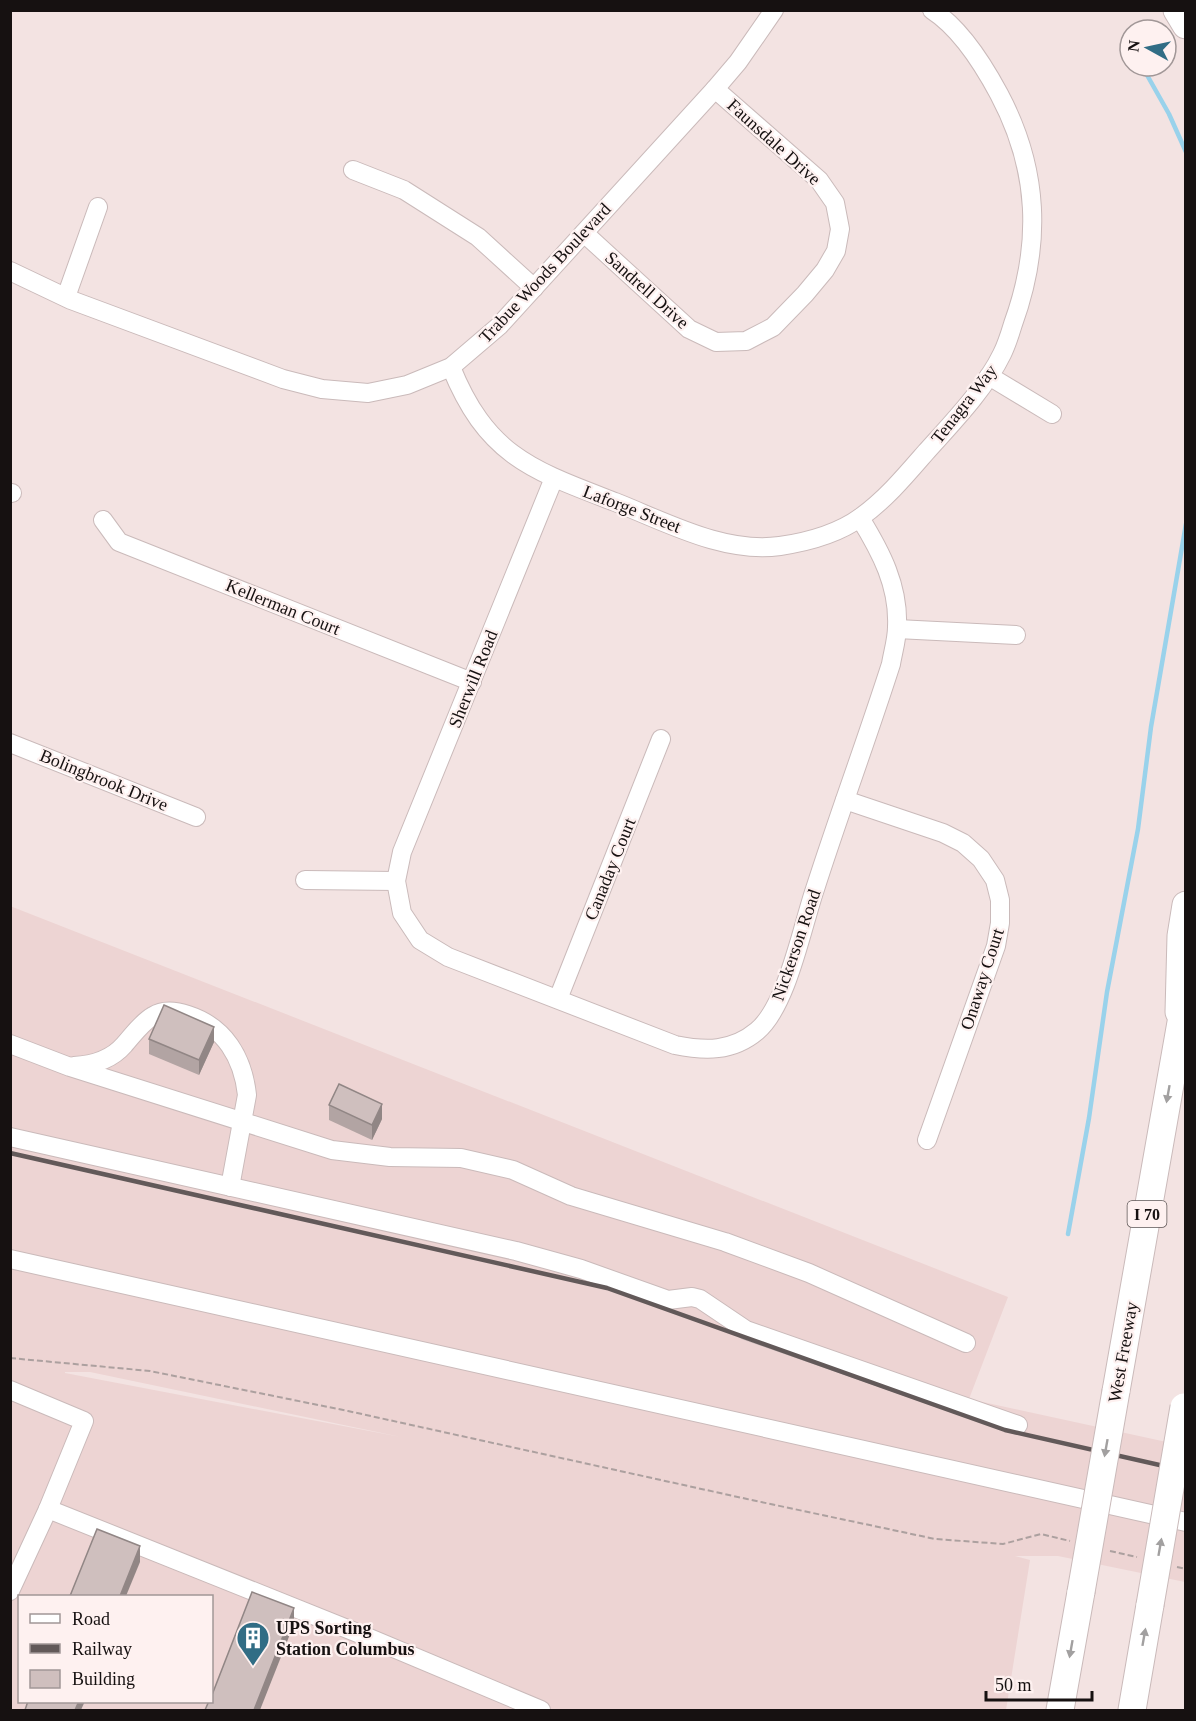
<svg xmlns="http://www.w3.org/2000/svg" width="1196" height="1721" viewBox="0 0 1196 1721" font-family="Georgia,serif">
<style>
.built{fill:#edd4d3;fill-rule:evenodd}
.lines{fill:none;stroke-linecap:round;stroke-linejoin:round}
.stream{stroke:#99d2eb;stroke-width:4.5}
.minor-casing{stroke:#cababa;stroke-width:20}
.highway-casing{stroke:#cababa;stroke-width:29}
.path{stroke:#aca09f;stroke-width:2;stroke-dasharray:6 3;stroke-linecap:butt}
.minor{stroke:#fff;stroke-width:18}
.highway{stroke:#fff;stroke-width:27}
.rail{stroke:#625959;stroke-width:4.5}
.highway-bridge-casing{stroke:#cababa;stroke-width:29;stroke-linecap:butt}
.highway-bridge{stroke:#fff;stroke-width:27}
.wall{fill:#b2a4a3}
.shaded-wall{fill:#918685}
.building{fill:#cfbfbe;stroke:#918685;stroke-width:1.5}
.oneway{fill:#a2a0a0}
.labels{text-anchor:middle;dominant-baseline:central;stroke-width:4.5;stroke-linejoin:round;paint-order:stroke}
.shield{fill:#fef1f0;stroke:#5c5454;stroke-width:1.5}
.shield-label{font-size:16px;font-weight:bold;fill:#161111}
.street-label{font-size:18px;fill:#161111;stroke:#fef1f0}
.poi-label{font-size:18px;font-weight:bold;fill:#161111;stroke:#fef1f0;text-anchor:start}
</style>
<rect width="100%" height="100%" fill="#f3e3e2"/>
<!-- built -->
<path class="built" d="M10,906L1008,1297L969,1399L1185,1446V1582L1058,1556H1015L1030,1560L1006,1710H11ZM65,1372H90L401,1437L65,1373ZM20,1596H212V1702H20Z"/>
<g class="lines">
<!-- stream -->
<g class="stream">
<polyline points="1148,66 1147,75 1169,114 1186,152"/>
<polyline points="1068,1234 1089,1118 1107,992 1138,829 1151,727 1186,524"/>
</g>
<!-- minor casing -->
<g class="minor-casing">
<g id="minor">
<polyline points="353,170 404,190 478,237 534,288"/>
<polyline points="584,233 689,329 716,342 746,341 773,327 805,294 825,270 836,251 840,229 835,203 819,180 715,89"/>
<polyline points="10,271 71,300 283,379 322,389 368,393 407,385 451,367 499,326 715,89 738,62 774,10"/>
<polyline points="66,297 98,207"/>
<path d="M451,367C487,456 532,470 615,502C666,522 724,554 780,546C807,542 839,533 861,517C886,499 906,475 926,452C952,423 985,389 1002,354C1007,344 1010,334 1013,324C1042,244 1039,169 999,94C984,66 960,28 932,10"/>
<polyline points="989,376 1052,414"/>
<path d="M554,478L402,852L396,881L402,913L420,940L448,957L675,1045C705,1051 732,1052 757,1031C787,1006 802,927 815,889C839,814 867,739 891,664C893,652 897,639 897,627C899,586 881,552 860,518"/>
<polyline points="10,493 12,493"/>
<polyline points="103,520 119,542 472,682"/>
<polyline points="897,629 1016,635"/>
<polyline points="10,743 196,817"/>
<polyline points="845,800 943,833 963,843 981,859 995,880 1000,900 1000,923 996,946 927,1140"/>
<polyline points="305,880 396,881"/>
<polyline points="558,999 661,739"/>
<polyline points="10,1044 70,1067 332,1150 390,1157 461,1158 513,1170 571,1196 725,1242 809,1273 966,1343"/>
<path d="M74,1066C93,1065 111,1060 124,1045C133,1035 141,1023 153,1016C164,1009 176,1011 188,1015C225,1027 243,1058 247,1095L230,1187"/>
<polyline points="10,1137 516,1251 581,1269 668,1300 692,1297 700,1299 746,1330 1018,1425"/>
<polyline points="10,1259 1186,1522"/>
<polyline points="10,1390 84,1421 48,1509"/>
<polyline points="10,1591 48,1509 360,1634 541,1710"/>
</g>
</g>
<!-- highway casing -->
<g class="highway-casing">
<g id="highway">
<polyline points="1177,10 1186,25"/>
<polyline points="1179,1012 1181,936 1186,905"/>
<polyline points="1116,1391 1186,994"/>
<polyline points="1060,1710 1081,1592"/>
<polyline points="1132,1710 1150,1605"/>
</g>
</g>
<!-- path -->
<g class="path">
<polyline points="10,1358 150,1371 348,1411 747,1499 935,1539 1003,1544 1041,1534 1070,1541"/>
<polyline points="1110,1551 1137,1557"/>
<polyline points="1177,1567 1186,1569"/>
</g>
<!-- minor -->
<use href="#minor" class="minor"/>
<!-- highway -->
<use href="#highway" class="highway"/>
<!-- rail -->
<polyline class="rail" points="10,1153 607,1288 1005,1430 1186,1471"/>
<!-- highway-bridge casing -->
<g class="highway-bridge-casing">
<g id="highway-bridge">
<polyline points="1081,1592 1116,1391"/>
<polyline points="1150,1605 1184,1407"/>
</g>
</g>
<!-- highway-bridge -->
<use href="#highway-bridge" class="highway-bridge"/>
</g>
<!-- wall -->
<g class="wall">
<polygon points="149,1039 214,1042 199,1075 149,1054"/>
<polygon points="329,1105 382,1119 372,1140 329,1120"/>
</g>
<!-- shaded-wall -->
<g class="shaded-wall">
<polygon points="214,1027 214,1042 199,1075 199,1060"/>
<polygon points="382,1104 382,1119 372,1140 372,1125"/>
<polygon points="140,1546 140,1562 126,1596 120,1596"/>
<polygon points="294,1608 294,1624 260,1710 254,1710"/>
<polygon points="79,1701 85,1701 81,1710 75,1710"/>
</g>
<!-- building -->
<g class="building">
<polygon points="164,1005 214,1027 199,1060 149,1039"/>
<polygon points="339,1084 382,1104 372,1125 329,1105"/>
<polygon points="97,1529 140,1546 120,1596 70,1596"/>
<polygon points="252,1592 294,1608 254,1710 205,1710 209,1701 212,1701 212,1695"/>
<polygon points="28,1701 79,1701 75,1710 25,1710"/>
</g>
<!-- one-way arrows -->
<defs><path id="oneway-solid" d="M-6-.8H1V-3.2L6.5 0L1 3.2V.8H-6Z" transform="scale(1.5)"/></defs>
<g class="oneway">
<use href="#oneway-solid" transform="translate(1168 1094) rotate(100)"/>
<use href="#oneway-solid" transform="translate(1106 1448) rotate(100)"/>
<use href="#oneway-solid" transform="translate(1160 1547) rotate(-80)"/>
<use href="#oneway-solid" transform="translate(1144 1637) rotate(-80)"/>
<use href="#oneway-solid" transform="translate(1071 1649) rotate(100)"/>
</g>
<!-- icons -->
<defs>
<g id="building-pin" transform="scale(1.725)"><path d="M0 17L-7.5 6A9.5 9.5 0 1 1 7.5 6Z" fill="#316d85" stroke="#fef1f0"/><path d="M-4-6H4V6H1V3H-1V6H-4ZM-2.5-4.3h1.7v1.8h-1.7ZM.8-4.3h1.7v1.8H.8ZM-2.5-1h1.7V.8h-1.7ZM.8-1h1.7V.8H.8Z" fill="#fff"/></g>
</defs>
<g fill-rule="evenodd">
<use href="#building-pin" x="253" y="1638"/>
</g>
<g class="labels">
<!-- shield labels -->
<rect class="shield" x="1127.5" y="1201" width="39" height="26" rx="4.5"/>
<g class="shield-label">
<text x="1147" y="1214">I 70</text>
</g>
<!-- street labels -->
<g class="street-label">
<text transform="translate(774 142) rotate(42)">Faunsdale Drive</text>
<text transform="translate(545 273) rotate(-47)">Trabue Woods Boulevard</text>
<text transform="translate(647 290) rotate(42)">Sandrell Drive</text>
<text transform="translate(964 404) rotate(-52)">Tenagra Way</text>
<text transform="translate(632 509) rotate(21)">Laforge Street</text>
<text transform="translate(283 607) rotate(22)">Kellerman Court</text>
<text transform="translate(473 679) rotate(-68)">Sherwill Road</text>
<text transform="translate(104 780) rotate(22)">Bolingbrook Drive</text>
<text transform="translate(610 869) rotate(-68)">Canaday Court</text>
<text transform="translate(796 945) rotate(-71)">Nickerson Road</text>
<text transform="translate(982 979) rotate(-72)">Onaway Court</text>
<text transform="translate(1123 1352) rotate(-80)">West Freeway</text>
</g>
<!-- poi labels -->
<g class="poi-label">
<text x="276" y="1628">UPS Sorting<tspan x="276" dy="21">Station Columbus</tspan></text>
</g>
</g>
<!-- border -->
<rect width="1196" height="1721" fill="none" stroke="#161111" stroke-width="24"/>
<!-- legend -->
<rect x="18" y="1595" width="195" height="108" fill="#fef1f0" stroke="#a19797" stroke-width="1.5"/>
<rect x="30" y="1614" width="30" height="9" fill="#ffffff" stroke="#a19797" stroke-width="1.5"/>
<text x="72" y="1625" font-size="18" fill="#161111">Road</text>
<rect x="30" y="1644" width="30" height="9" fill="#625959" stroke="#a19797" stroke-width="1.5"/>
<text x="72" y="1655" font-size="18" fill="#161111">Railway</text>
<rect x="30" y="1670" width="30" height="18" fill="#cfbfbe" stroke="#a19797" stroke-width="1.5"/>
<text x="72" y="1685" font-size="18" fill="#161111">Building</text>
<!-- north arrow -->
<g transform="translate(1148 48) rotate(278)"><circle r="28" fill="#fef1f0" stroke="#a19797" stroke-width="1.5"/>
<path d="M0-4.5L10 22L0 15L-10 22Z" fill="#316d85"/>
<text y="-9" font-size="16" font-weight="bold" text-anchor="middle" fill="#161111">N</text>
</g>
<!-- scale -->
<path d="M986 1691v9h106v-9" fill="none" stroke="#161111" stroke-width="3"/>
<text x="995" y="1691" font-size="18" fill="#161111" stroke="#fef1f0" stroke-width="4.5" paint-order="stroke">50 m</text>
</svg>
